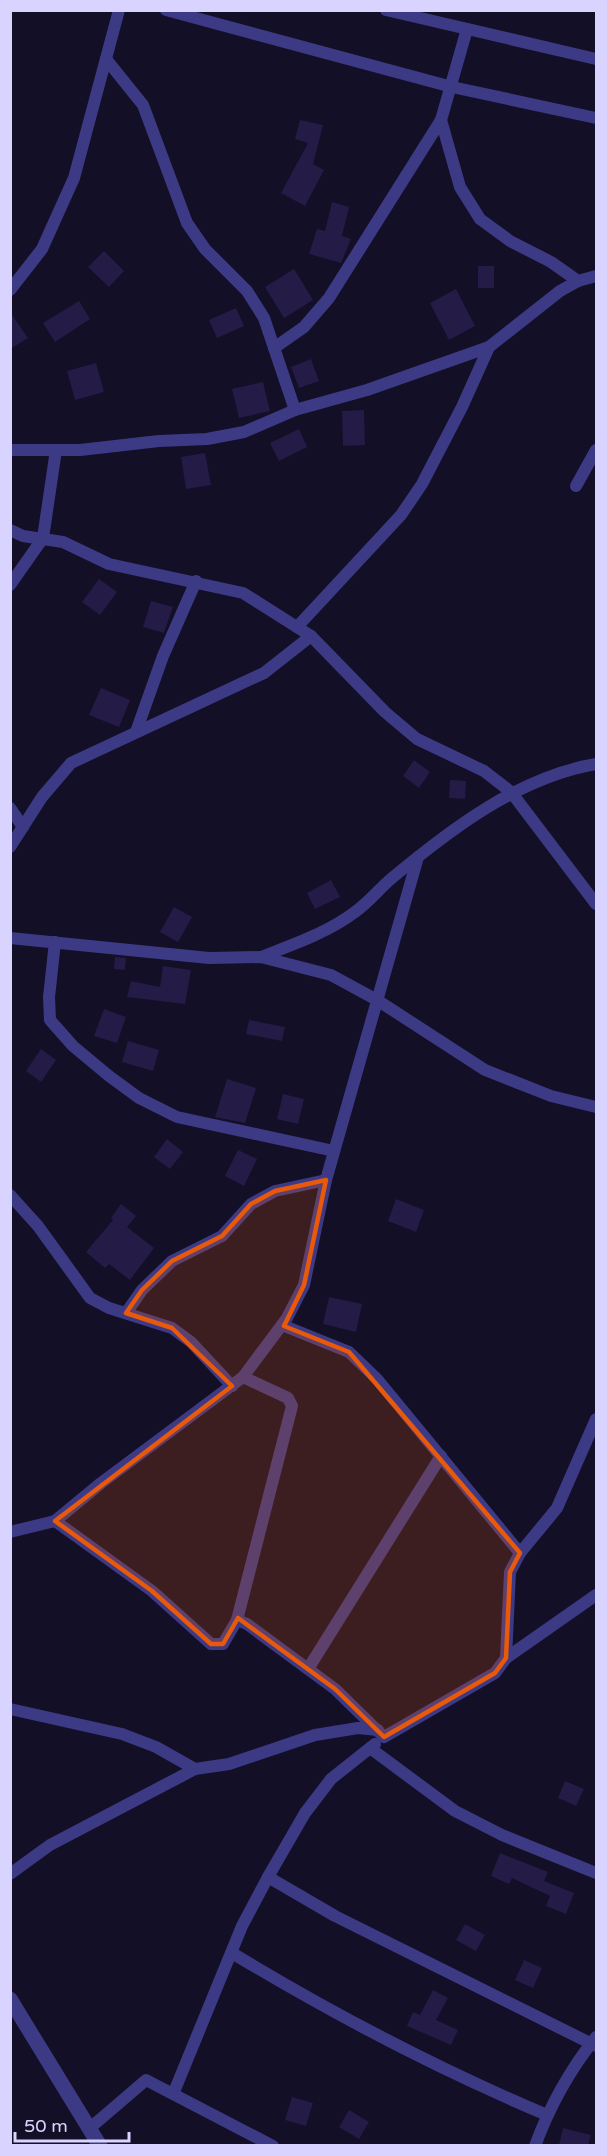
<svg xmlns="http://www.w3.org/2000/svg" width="607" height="2156" viewBox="0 0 607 2156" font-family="'Varela Round',sans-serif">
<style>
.building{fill:#241b47}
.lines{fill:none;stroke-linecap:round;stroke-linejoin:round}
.minor{stroke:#3d3a85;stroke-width:12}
.tertiary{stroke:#3d3a85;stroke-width:15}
.marked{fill:#e8590c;fill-opacity:0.2;stroke:#e8590c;stroke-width:4.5;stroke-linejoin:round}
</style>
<rect width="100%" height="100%" fill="#130f26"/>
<!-- building -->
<g class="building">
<polygon points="300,120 323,125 313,164 324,170 305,206 281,193 308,143 295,139"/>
<polygon points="332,202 349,207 342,236 351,239 341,263 309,254 317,229 325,231"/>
<polygon points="104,251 124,271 109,287 88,267"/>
<rect x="478" y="266" width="16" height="22"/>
<polygon points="294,269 313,300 284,318 265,287"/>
<polygon points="456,289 475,326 449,340 430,303"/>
<polygon points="79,301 90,319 55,342 43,323"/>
<polygon points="236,308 244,326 217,338 209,320"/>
<polygon points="10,312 28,338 10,349"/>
<polygon points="311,359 319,381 299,388 291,367"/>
<polygon points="96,363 104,392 75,400 67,371"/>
<polygon points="263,382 270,411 239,418 232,389"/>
<polygon points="364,410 365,445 343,446 342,411"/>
<polygon points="299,429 307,447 279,461 270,443"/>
<polygon points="205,453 211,485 186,489 181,457"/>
<polygon points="99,579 117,592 100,615 82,602"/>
<polygon points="151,601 173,607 164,633 143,627"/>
<polygon points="101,688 130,700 119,727 89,715"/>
<polygon points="414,760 430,772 419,788 403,776"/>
<polygon points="450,780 466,781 465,799 449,798"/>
<polygon points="331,880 340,897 315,909 307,893"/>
<polygon points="174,907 192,917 178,942 160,932"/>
<polygon points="115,957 126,958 125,970 114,969"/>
<polygon points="163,966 191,970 185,1004 127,997 131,981 160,987"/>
<polygon points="104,1009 126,1017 117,1043 94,1036"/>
<polygon points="249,1020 285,1027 282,1041 246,1034"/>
<polygon points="128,1041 159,1050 153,1071 122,1062"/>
<polygon points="41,1049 56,1060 41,1082 26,1071"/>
<polygon points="227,1079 256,1088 245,1123 215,1117"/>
<polygon points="283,1094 304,1099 298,1124 277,1119"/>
<polygon points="167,1139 183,1152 170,1169 154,1157"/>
<polygon points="238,1150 257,1159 244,1186 225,1176"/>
<polygon points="396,1199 424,1210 416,1232 388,1221"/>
<polygon points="121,1204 136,1216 127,1227 154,1248 130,1280 109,1264 105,1268 86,1252 113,1220 111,1218"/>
<polygon points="329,1297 362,1304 356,1332 323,1324"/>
<polygon points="565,1781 584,1789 576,1806 558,1798"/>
<polygon points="500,1853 548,1872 544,1881 574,1893 566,1914 546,1906 550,1896 512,1878 509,1884 491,1876"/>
<polygon points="465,1924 485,1935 476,1951 456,1940"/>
<polygon points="524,1960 542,1968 533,1988 515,1980"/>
<polygon points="433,1990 448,1998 436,2020 458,2030 451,2045 407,2026 413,2012 420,2015"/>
<polygon points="292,2097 313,2103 306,2126 285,2120"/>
<polygon points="349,2110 369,2122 359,2139 339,2127"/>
<polygon points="563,2128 591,2135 588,2145 559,2145"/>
</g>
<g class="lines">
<!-- minor -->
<g class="minor">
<polyline points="166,10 452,87 596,118"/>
<polyline points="386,10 596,59"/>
<polyline points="106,59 143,105 187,223 205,249 247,291 264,318 295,410"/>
<polyline points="441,120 460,187 480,219 510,241 551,262 578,281"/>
<polyline points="10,290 42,249 74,178 119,10"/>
<polyline points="274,348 304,327 329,298 441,120 467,29"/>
<polyline points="10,450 80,450 159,441 207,439 244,432 295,410 367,390 489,347 560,291 578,281 596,276"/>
<polyline points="576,486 596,450"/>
<polyline points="10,530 23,536 63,542 109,564 243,593 311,636 385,712 417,739 484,771 511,792 596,904"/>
<polyline points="10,585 43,538 56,450"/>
<polyline points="297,627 401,515 422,484 462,407 489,347"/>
<polyline points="136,732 163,656 196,581"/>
<polyline points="10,808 23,827"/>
<polyline points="10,847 42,797 71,763 264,673 311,636"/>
<polyline points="418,857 326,1180 304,1285 287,1318 243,1377 101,1483 55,1521 152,1591 211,1644 223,1644 237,1620 247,1624 335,1689 384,1737 495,1673 506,1658 510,1572 520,1553 557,1508 596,1419"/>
<polyline points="10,938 209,958 261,957 331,975 377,1000 485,1070 551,1096 596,1107"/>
<polyline points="55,942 49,997 50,1020 73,1046 109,1076 139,1098 177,1117 334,1151"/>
<path d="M261,957C294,944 327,933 355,912C369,902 380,888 392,878C451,829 519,777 596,764"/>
<polyline points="10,1195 38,1226 90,1298 109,1308 172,1328 191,1342 232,1386"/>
<polyline points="126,1313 142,1290 172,1261 222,1236 251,1204 275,1191 326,1180"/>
<polyline points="282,1325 349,1352 377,1379 520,1553"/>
<polyline points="10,1532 55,1521"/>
<polyline points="237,1620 292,1406 288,1398 243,1377"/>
<polyline points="506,1658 596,1595"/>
<polyline points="308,1669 441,1456"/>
<polyline points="10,1709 122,1734 156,1747 195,1769 229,1764 315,1735 358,1728 378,1730"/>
<polyline points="370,1748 455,1811 502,1835 596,1873"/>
<polyline points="10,1874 50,1845 195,1769"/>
<polyline points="268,1877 305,1813 331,1779 375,1744"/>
<path d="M232,1953C333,2014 438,2069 547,2115"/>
<polyline points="174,2092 242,1926 268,1877 335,1916 596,2046"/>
<polyline points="90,2128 146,2080 273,2146"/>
<path d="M535,2146C550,2105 569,2071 596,2037"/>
</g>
<!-- tertiary -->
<polyline class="tertiary" points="10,1999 100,2146"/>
</g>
<!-- marked area -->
<path class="marked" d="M326,1180L304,1285L284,1326L349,1352L520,1553L510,1572L506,1658L495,1673L384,1737L335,1689L238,1618L223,1644H211L152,1591L55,1521L232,1386L172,1328L126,1313L142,1290L172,1261L222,1236L251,1204L275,1191Z"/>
<!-- border -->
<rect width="607" height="2156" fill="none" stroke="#d9d4ff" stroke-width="24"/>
<!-- scale -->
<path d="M15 2132v9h114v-9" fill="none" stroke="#d9d4ff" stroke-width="3"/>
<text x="24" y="2132" font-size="18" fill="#d9d4ff" stroke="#130f26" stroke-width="4.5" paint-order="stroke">50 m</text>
</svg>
